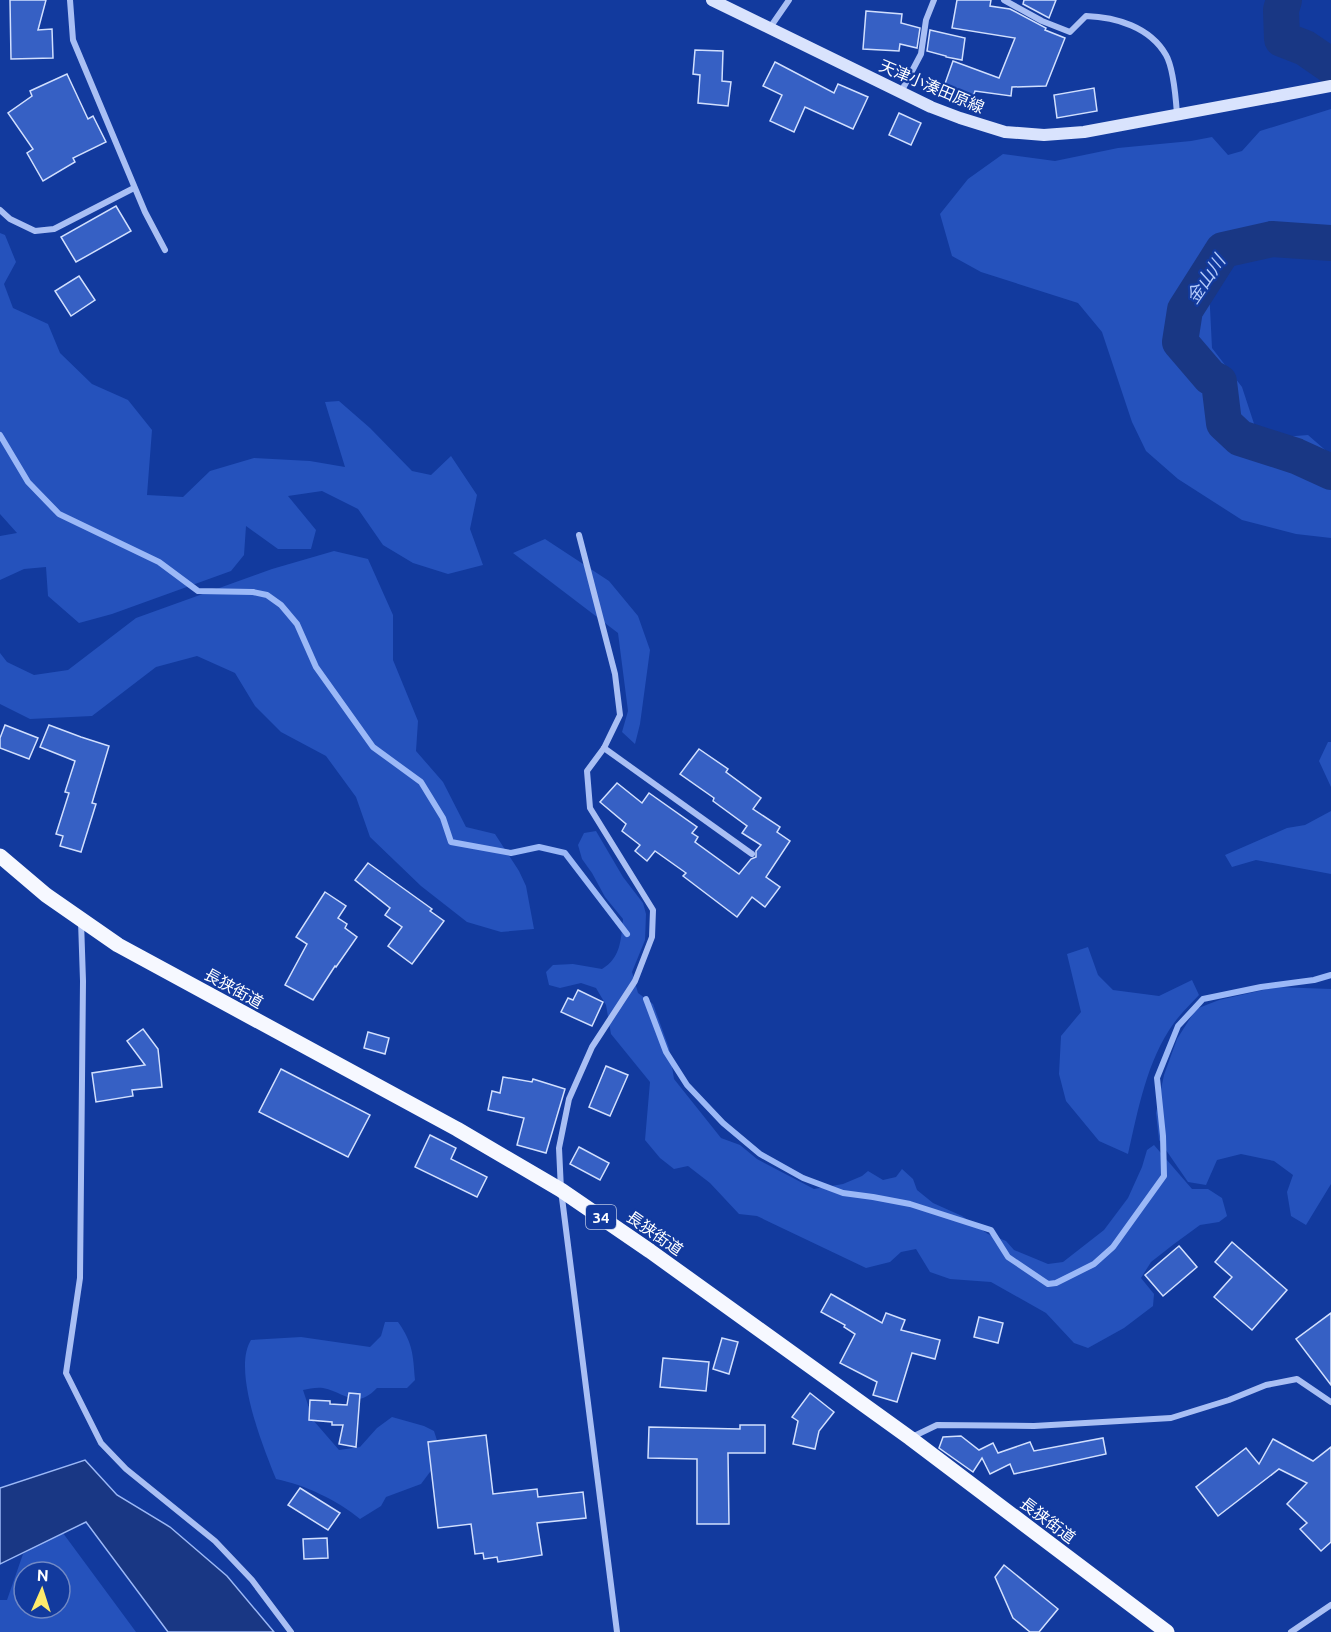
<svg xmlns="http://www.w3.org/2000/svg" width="1331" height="1632" viewBox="0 0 1331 1632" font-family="Ubuntu,'Noto Sans JP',sans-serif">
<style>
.green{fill:#2552bc;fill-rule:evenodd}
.water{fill:#193784;stroke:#9bb8f7;stroke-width:1.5}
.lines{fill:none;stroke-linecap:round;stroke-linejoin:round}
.stream{stroke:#9bb8f7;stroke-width:6}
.river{stroke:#193784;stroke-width:36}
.building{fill:#3660c4;stroke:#d1dffe;stroke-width:1.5}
.minor{stroke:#a9bff4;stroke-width:6}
.secondary{stroke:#d9e3fd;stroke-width:12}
.primary{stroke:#f6f8ff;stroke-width:15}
.labels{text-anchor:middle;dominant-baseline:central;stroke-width:4.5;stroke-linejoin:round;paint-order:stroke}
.shield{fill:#123a9e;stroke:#b8c4e2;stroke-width:1.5}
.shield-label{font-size:15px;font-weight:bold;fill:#fff}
.street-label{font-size:16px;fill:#fff;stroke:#123a9e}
.water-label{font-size:18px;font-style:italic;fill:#b5cbfb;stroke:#123a9e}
</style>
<rect width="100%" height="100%" fill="#123a9e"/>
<!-- green -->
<g class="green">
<polygon points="1331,109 1331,227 1306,226 1269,221 1222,266 1209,288 1212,348 1242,387 1259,439 1308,435 1331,455 1331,538 1296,534 1242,520 1178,479 1146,451 1132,422 1102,332 1078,303 981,272 952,256 940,214 968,179 1003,154 1055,161 1118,148 1191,141 1212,137 1228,155 1242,151 1260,131"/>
<polygon points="0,233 5,235 16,262 4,284 13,308 48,324 60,353 92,384 128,400 152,430 147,495 183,497 210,471 254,458 310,461 345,467 325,402 339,401 370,428 412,471 431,475 451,456 477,495 470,529 483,565 448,574 413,563 383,545 358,509 322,491 288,496 316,530 311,549 278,549 246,526 244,555 231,571 112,614 79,623 48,596 46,567 24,569 0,580 0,536 17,533 0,514"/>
<polygon points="545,539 609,581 638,616 650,650 640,724 635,744 622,732 628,711 618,633 513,553"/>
<polygon points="334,551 368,559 393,615 393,660 418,721 416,751 443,782 466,827 495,834 519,871 526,886 534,929 501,932 467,922 421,886 370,837 356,797 326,756 281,732 255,706 235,673 197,656 156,667 92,716 30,719 0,704 0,653 7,662 34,675 68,670 136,618 272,569"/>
<polygon points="1328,742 1331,742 1331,787 1319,761"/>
<polygon points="1331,811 1331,874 1256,860 1232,867 1225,855 1287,828 1305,825"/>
<path d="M596,831L623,877L643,903L646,914L645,940L632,972L638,993L653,1004L669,1048L674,1079L721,1138L740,1145L757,1159L814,1189L843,1184L862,1176L868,1171L883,1180L896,1177L902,1169L913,1179L917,1190L933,1203L962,1216L988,1234L1006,1241L1014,1250L1048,1264L1063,1262L1104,1230L1128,1198L1142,1167L1147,1150L1154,1145L1192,1189H1208L1222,1198L1227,1216L1219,1222L1200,1225L1174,1244L1151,1262L1141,1278L1154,1294L1153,1306L1124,1328L1088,1348L1074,1343L1046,1313L991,1282L950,1279L930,1272L916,1249L901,1252L890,1262L866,1268L757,1216L739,1214L710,1183L688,1166L674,1169L660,1158L645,1140L650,1082L611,1034L606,1005L596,988L581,983L560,988L549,985L546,972L553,965L573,964L602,969C621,958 621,939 623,919L605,897L592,873L582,859L578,845L584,833Z"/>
<path d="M1088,947L1098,975L1113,990L1159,996L1192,980L1199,995C1191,1004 1181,1013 1174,1023C1147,1060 1138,1110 1128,1154L1099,1141L1066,1101L1059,1074L1061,1036L1081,1012L1067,954Z"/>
<polygon points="1276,987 1331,989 1331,1184 1306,1225 1291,1216 1287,1192 1293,1175 1274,1161 1241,1154 1217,1160 1206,1185 1188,1182 1159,1140 1156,1113 1164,1075 1177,1039 1196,1009 1219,1000"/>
<path d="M385,1322H398C413,1343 413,1355 415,1380L407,1388H377C356,1410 346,1393 323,1388C316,1387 309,1389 303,1390L313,1420L339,1450L360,1447L377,1428L392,1417L424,1426L434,1431L442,1456L421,1484L386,1497L381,1506L360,1519C337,1500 305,1485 276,1479C263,1447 232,1370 251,1340L301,1337L370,1347L381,1336Z"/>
<path d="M60,1529L136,1632H0V1600H7L23,1554ZM24,1572H60V1608H24Z"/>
</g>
<!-- water -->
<polygon class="water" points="85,1460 117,1495 170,1527 227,1576 274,1632 168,1632 86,1522 0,1564 0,1488"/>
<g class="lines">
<!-- stream -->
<g class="stream">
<polyline points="0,435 28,482 59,514 159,562 198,591 253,592 267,595 281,605 297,624 316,667 373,747 421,782 443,818 451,842 511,853 539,847 565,853 627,934"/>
<polyline points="646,999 666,1052 687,1085 723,1123 760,1154 803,1178 843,1193 873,1197 910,1204 991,1230 1008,1257 1048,1284 1056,1283 1094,1264 1113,1247 1164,1176 1163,1136 1157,1078 1178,1026 1203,999 1261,987 1314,980 1331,975"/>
</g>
<!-- river -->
<g class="river">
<polyline points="1284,0 1281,10 1282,39 1305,48 1331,66"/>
<polyline points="1331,243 1272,239 1223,250 1185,310 1180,342 1210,377 1219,382 1224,423 1240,438 1296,456 1331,472"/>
</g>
</g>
<!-- building -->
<g class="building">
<polygon points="10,0 46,0 38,30 52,29 53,58 11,59"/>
<polygon points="957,0 991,0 990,6 1010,9 1046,28 1045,30 1065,38 1046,86 1012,87 1011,96 975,91 970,106 941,95 953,61 999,78 1015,38 952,28"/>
<polygon points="1024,0 1056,0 1049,18 1023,4"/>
<polygon points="866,11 902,14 901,23 920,28 917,48 900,44 899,51 863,49"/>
<polygon points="930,30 965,38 962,60 946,57 946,56 927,51"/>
<polygon points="695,50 723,51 722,81 731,82 728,106 698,103 700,75 693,74"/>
<polygon points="775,62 834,93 838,84 868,97 853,129 805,107 794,132 770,121 782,95 763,86"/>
<polygon points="67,74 88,119 93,116 106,142 73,158 75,162 43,181 27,153 33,149 8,113 32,96 30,91"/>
<polygon points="1094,88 1097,111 1057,118 1054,95"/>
<polygon points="899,113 921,123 911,145 889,135"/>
<polygon points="116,206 131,231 76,262 61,237"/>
<polygon points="79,276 95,300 71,316 55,291"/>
<polygon points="5,725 38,738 29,759 0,748 0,738"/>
<polygon points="49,725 81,737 109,746 92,803 96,804 81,852 60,846 63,836 56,834 69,793 65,792 75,761 40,747"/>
<polygon points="699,749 728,769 726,772 761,798 753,809 780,827 777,832 790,841 766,877 780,887 765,907 752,897 737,917 683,876 686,873 655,851 647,861 635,851 640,845 622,831 626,824 600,802 617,783 642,803 649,793 697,827 692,833 698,837 695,842 739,874 751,859 756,857 756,851 761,845 742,833 747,826 713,801 714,798 680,774"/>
<polygon points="368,863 432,909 430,911 444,921 412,964 388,946 402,927 385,915 390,908 355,880"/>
<polygon points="325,892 346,906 338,918 347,924 345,928 357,937 336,967 335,966 313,1000 285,985 307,944 296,937"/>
<polygon points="578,990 603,1002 592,1026 561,1012 568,998 573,1000"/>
<polygon points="143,1029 158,1049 162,1087 132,1090 133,1096 96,1102 92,1073 145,1065 127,1041"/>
<polygon points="368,1032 389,1038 385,1054 364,1048"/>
<polygon points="606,1066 628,1075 610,1116 589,1107"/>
<polygon points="281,1069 370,1115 348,1157 259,1112"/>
<polygon points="503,1077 532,1082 533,1079 565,1089 546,1153 517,1145 524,1118 488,1110 492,1091 500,1093"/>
<polygon points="430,1135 456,1148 451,1159 487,1177 477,1197 415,1167"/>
<polygon points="579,1147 609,1163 600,1180 570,1164"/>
<polygon points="1232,1242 1287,1290 1252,1330 1214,1297 1232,1277 1215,1262"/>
<polygon points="1179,1246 1197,1267 1163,1296 1145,1275"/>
<polygon points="831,1294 882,1323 886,1313 905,1320 901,1330 940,1340 935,1359 912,1353 897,1402 873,1395 877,1382 840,1363 855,1334 844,1327 845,1325 821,1312"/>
<polygon points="1331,1313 1331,1385 1296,1339"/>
<polygon points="979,1317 1003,1323 998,1343 974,1337"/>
<polygon points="722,1338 738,1342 729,1374 713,1369"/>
<polygon points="663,1358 709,1362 706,1391 660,1387"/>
<polygon points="349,1393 360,1394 356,1447 339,1444 343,1425 332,1425 332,1422 309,1420 310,1400 330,1401 330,1404 347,1405"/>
<polygon points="810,1393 834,1412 819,1431 815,1449 793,1444 798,1421 792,1417"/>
<polygon points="740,1425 765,1425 765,1453 728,1453 729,1524 697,1524 697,1459 648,1458 649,1427 740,1429"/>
<polygon points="486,1435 493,1494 537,1489 538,1497 583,1492 586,1518 537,1523 542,1555 498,1562 497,1557 484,1559 483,1553 475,1554 471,1524 438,1528 428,1442"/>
<polygon points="961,1436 979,1450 993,1443 998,1453 1030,1442 1034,1451 1103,1438 1106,1454 1014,1474 1010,1464 990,1474 982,1458 973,1472 939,1448 943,1437"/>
<polygon points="1273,1439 1313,1461 1331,1447 1331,1542 1321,1551 1300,1529 1307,1523 1287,1504 1307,1483 1279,1469 1218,1516 1196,1487 1246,1448 1259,1464"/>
<polygon points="300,1488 340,1513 328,1530 288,1505"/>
<polygon points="327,1538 328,1558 304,1559 303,1539"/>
<polygon points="1004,1565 1058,1609 1039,1632 1030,1632 1013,1618 995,1577"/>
</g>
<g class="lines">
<!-- minor -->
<g class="minor">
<polyline points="70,0 73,40 145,212 165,250"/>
<path d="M1004,0L1042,21L1070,32L1086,16C1116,17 1150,27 1166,55C1173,67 1176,100 1177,114"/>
<polyline points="769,29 789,0"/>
<polyline points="901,92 921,54 926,20 934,0"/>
<polyline points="0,210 10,219 35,231 54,229 134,188"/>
<polyline points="579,535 615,674 620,715 604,748 587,771 590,808 653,910 652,937 635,981 592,1047 569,1099 559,1148 561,1190 617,1632"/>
<polyline points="604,748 752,854"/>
<polyline points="81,921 83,981 80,1278 66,1373 101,1443 126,1469 215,1541 252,1580 291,1632"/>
<polyline points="910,1438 937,1425 1034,1426 1171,1418 1229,1400 1266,1385 1297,1379 1331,1402"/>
<polyline points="1291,1632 1331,1605"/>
</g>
<!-- secondary -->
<polyline class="secondary" points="712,0 931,107 960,118 1005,132 1044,135 1084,132 1331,86"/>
<!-- primary -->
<polyline class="primary" points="0,856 46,895 118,945 457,1129 561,1190 650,1251 910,1438 1167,1632"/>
</g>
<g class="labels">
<!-- shield labels -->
<rect class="shield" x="586" y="1205" width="30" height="24" rx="4.5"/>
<g class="shield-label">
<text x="601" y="1217">34</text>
</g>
<!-- street labels -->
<g class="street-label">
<text transform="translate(932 86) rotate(23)">天津小湊田原線</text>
<text transform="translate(234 988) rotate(29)">長狭街道</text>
<text transform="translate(655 1233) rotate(35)">長狭街道</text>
<text transform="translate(1048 1520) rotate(37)">長狭街道</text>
</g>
<!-- water labels -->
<g class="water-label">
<text transform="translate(1205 279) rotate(-56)">金山川</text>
</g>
</g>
<!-- north arrow -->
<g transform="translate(42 1590) rotate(3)"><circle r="28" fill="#123a9e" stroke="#7189c5" stroke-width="1.5"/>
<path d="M0-4.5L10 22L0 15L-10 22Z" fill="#ffeb6c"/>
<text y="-9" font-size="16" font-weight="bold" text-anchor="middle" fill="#ffffff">N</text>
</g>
</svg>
